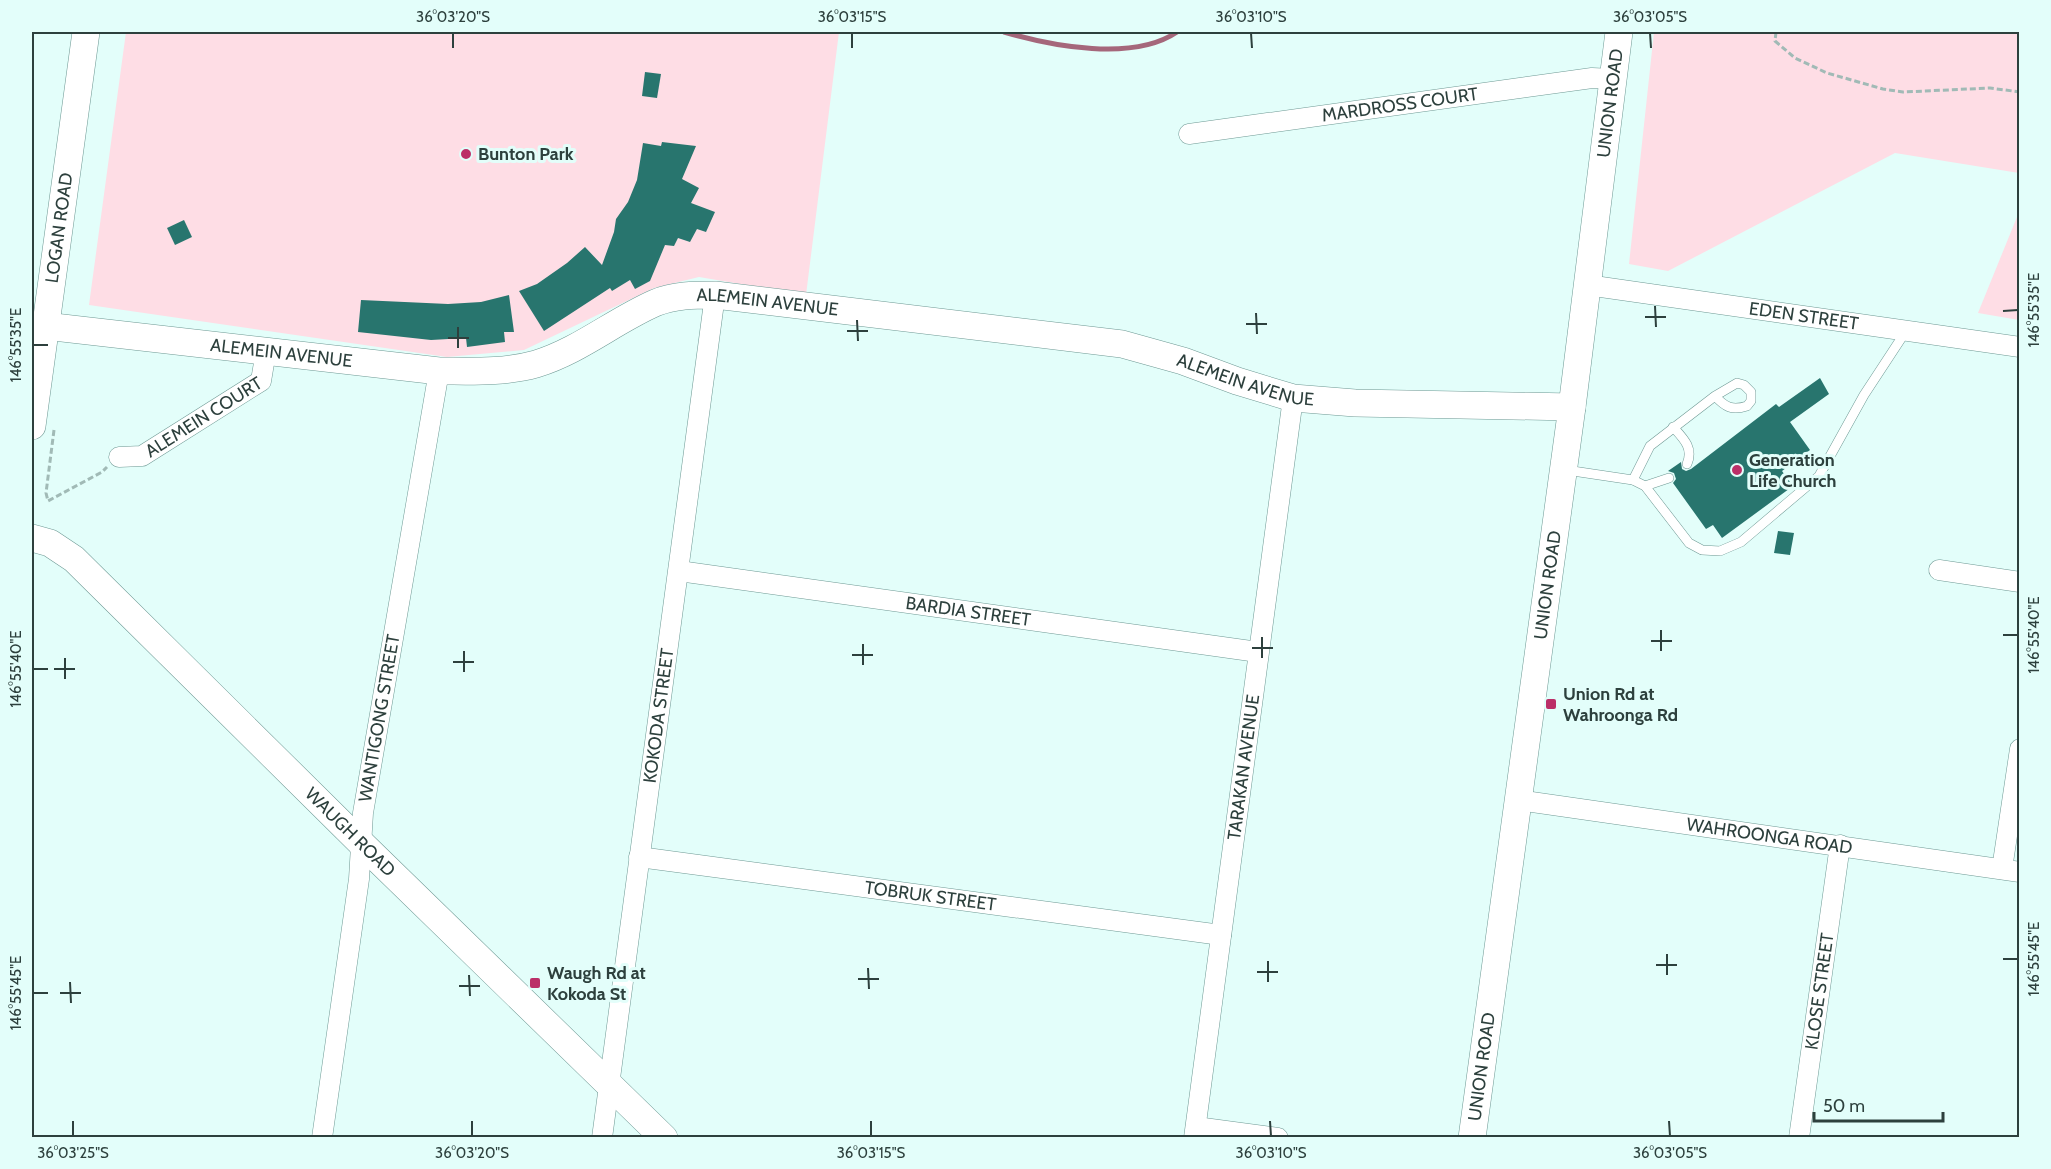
<svg xmlns="http://www.w3.org/2000/svg" width="2051" height="1169" viewBox="0 0 2051 1169" font-family="Cabin,sans-serif">
<style>
.green{fill:#fedde5}
.lines{fill:none;stroke-linecap:round;stroke-linejoin:round}
.stream{stroke:#a5677b;stroke-width:5}
.building{fill:#28756e}
.lane-casing{stroke:#6e9994;stroke-width:10}
.street-casing{stroke:#6e9994;stroke-width:21}
.secondary-casing{stroke:#6e9994;stroke-width:28}
.path{stroke:#a1bab6;stroke-width:3;stroke-dasharray:6 3;stroke-linecap:butt}
.lane{stroke:#fff;stroke-width:9}
.street{stroke:#fff;stroke-width:20}
.secondary{stroke:#fff;stroke-width:27}
.ticks{fill:none;stroke:#2d403d;stroke-width:2}
.poi-dot{fill:#bb2f68;stroke:#e3fefa;stroke-width:2}
.labels{text-anchor:middle;dominant-baseline:central;stroke-width:6;stroke-linejoin:round;paint-order:stroke}
.street-label{font-size:18px;fill:#2d403d;stroke:#e3fefa}
.poi-label{font-size:18px;font-weight:bold;fill:#2d403d;stroke:#e3fefa;text-anchor:start}
.neatline{fill:none;stroke:#2d403d;stroke-width:2}
.ticks-label{font-size:15px;text-anchor:middle;fill:#2d403d}
</style>
<rect width="100%" height="100%" fill="#e3fefa"/>
<!-- green -->
<g class="green">
<polygon points="126,32 839,32 806,295 699,277 654,288 524,350 447,357 89,305"/>
<polygon points="1654,32 2019,32 2019,173 1895,153 1668,271 1629,264"/>
<polygon points="2019,212 2019,320 1978,313"/>
</g>
<g class="lines">
<!-- stream -->
<path class="stream" d="M1004,32C1052,46 1133,62 1177,32"/>
</g>
<!-- building -->
<g class="building">
<polygon points="645,72 661,74 657,98 642,96"/>
<polygon points="662,142 696,146 682,179 699,188 691,203 715,212 706,232 697,229 690,242 678,238 674,246 665,245 650,281 635,289 630,280 612,291 610,288 544,331 519,291 537,284 567,263 585,247 602,265 614,232 616,219 628,202 637,180 643,143 661,146"/>
<polygon points="184,220 192,237 175,245 167,228"/>
<polygon points="509,295 514,332 504,332 505,342 467,347 466,338 431,340 358,332 361,300 448,304 481,302"/>
<polygon points="1820,378 1829,394 1790,422 1810,450 1782,471 1793,486 1722,538 1713,525 1706,529 1673,483 1676,479 1674,473 1668,471 1681,462 1682,469 1686,471 1691,469 1776,404 1779,407"/>
<polygon points="1778,531 1794,533 1790,555 1774,553"/>
</g>
<g class="lines">
<!-- lane casing -->
<g class="lane-casing">
<g id="lane">
<path d="M1673,427C1683,438 1694,448 1687,464"/>
<polyline points="1566,470 1633,480 1645,486 1689,543 1702,550 1720,551 1741,542 1819,476 1864,395 1906,331"/>
<path d="M1633,480L1650,446L1715,396L1737,383L1744,385L1751,392V401L1747,406C1732,411 1725,407 1715,396"/>
<polyline points="1645,486 1669,478"/>
</g>
</g>
<!-- street casing -->
<g class="street-casing">
<g id="street">
<path id="s1" d="M1189,134L1592,78L1613,79"/>
<path id="s2" d="M1587,285L2020,347"/>
<path id="s3" d="M119,457L142,456L261,381L266,351"/>
<polyline points="1939,570 2020,582"/>
<path id="s4" d="M679,571L1258,652"/>
<path id="s5" d="M1518,800L2020,872"/>
<path id="s6" d="M639,857L1221,935"/>
<polyline points="2002,869 2020,749"/>
<polyline points="1196,1127 1278,1138"/>
<path id="s7" d="M322,1138L359,879L363,813L439,371"/>
<path id="s8" d="M602,1138L715,295"/>
<path id="s9" d="M1194,1138L1293,398"/>
<path id="s10" d="M1799,1138L1840,845"/>
</g>
</g>
<!-- secondary casing -->
<g class="secondary-casing">
<g id="secondary">
<path id="s11" d="M45,326L439,371C470,371 504,373 536,364C579,351 614,321 655,303C674,295 694,295 715,295L1122,344L1183,361L1237,381L1293,398L1355,403L1572,407"/>
<path id="s12" d="M32,426L86,32"/>
<path id="s13" d="M32,538L50,543L74,559L361,843L664,1138"/>
<path id="s14" d="M1472,1138L1572,407L1619,32"/>
</g>
</g>
<!-- path -->
<g class="path">
<polyline points="1776,32 1775,41 1795,58 1827,73 1883,89 1903,92 1990,88 2020,92"/>
<polyline points="54,430 46,493 48,501 102,472 107,467"/>
</g>
<!-- lane -->
<use href="#lane" class="lane"/>
<!-- street -->
<use href="#street" class="street"/>
<!-- secondary -->
<use href="#secondary" class="secondary"/>
</g>
<!-- ticks -->
<path class="ticks" d="M453,33V48M852,33V48M1251,33L1252,48M1650,33L1651,48M1655,306L1656,327M2003,311L2018,310M1256,313L1257,334M1645,317H1666M857,320L858,341M1246,324H1267M458,327V348M847,331H868M448,338H469M33,345H48M1661,630V651M2003,635H2018M1262,637V658M1651,641H1672M863,644V665M1252,648H1273M464,651V672M852,655H873M65,658V679M453,662H474M33,669H48M54,669H75M1667,954V975M2003,959H2018M1268,961V982M1656,965H1677M868,968L869,989M1257,972H1278M469,975L470,996M858,979H879M70,982L71,1003M459,986H480M33,993H48M60,993H81M73,1121V1136M472,1121V1136M871,1121V1136M1270,1121L1271,1136M1669,1121L1670,1136"/>
<!-- markers -->
<g class="poi-dot">
<circle cx="466" cy="154" r="6"/>
<circle cx="1737" cy="470" r="6"/>
<rect x="1545" y="698" width="12" height="12" rx="3"/>
<rect x="529" y="977" width="12" height="12" rx="3"/>
</g>
<g class="labels">
<!-- street labels -->
<g class="street-label">
<text stroke="none"><textPath href="#s14" startOffset="1044">UNION ROAD</textPath></text>
<text stroke="none"><textPath href="#s1" startOffset="213">MARDROSS COURT</textPath></text>
<text stroke="none"><textPath href="#s12" startOffset="200">LOGAN ROAD</textPath></text>
<text stroke="none"><textPath href="#s11" startOffset="742">ALEMEIN AVENUE</textPath></text>
<text stroke="none"><textPath href="#s2" startOffset="219">EDEN STREET</textPath></text>
<text stroke="none"><textPath href="#s11" startOffset="238">ALEMEIN AVENUE</textPath></text>
<text stroke="none"><textPath href="#s11" startOffset="1228">ALEMEIN AVENUE</textPath></text>
<text stroke="none"><textPath href="#s3" startOffset="96">ALEMEIN COURT</textPath></text>
<text stroke="none"><textPath href="#s14" startOffset="558">UNION ROAD</textPath></text>
<text stroke="none"><textPath href="#s4" startOffset="292">BARDIA STREET</textPath></text>
<text stroke="none"><textPath href="#s8" startOffset="426">KOKODA STREET</textPath></text>
<text stroke="none"><textPath href="#s7" startOffset="424">WANTIGONG STREET</textPath></text>
<text stroke="none"><textPath href="#s9" startOffset="374">TARAKAN AVENUE</textPath></text>
<text stroke="none"><textPath href="#s13" startOffset="436">WAUGH ROAD</textPath></text>
<text stroke="none"><textPath href="#s5" startOffset="254">WAHROONGA ROAD</textPath></text>
<text stroke="none"><textPath href="#s6" startOffset="294">TOBRUK STREET</textPath></text>
<text stroke="none"><textPath href="#s10" startOffset="148">KLOSE STREET</textPath></text>
<text stroke="none"><textPath href="#s14" startOffset="72">UNION ROAD</textPath></text>
</g>
<!-- poi labels -->
<g class="poi-label">
<text x="478" y="154">Bunton Park</text>
<text x="1749" y="460">Generation<tspan x="1749" dy="21">Life Church</tspan></text>
<text x="1563" y="694">Union Rd at<tspan x="1563" dy="21">Wahroonga Rd</tspan></text>
<text x="547" y="973">Waugh Rd at<tspan x="547" dy="21">Kokoda St</tspan></text>
</g>
</g>
<!-- border -->
<rect width="2051" height="1169" fill="none" stroke="#e3fefa" stroke-width="66"/>
<!-- scale -->
<path d="M1814 1112v9h129v-9" fill="none" stroke="#2d403d" stroke-width="3"/>
<text x="1823" y="1112" font-size="18" fill="#2d403d" stroke="#e3fefa" stroke-width="4.5" paint-order="stroke">50 m</text>
<rect x="33" y="33" width="1985" height="1103" class="neatline"/>
<g class="ticks-label">
<text x="453" y="22">36°03'20"S</text>
<text x="852" y="22">36°03'15"S</text>
<text x="1251" y="22">36°03'10"S</text>
<text x="1650" y="22">36°03'05"S</text>
<text transform="translate(2034 310) rotate(-90)" y="5">146°55'35"E</text>
<text transform="translate(16 345) rotate(-90)" y="5">146°55'35"E</text>
<text transform="translate(2034 635) rotate(-90)" y="5">146°55'40"E</text>
<text transform="translate(16 669) rotate(-90)" y="5">146°55'40"E</text>
<text transform="translate(2034 959) rotate(-90)" y="5">146°55'45"E</text>
<text transform="translate(16 993) rotate(-90)" y="5">146°55'45"E</text>
<text x="73" y="1158">36°03'25"S</text>
<text x="472" y="1158">36°03'20"S</text>
<text x="871" y="1158">36°03'15"S</text>
<text x="1271" y="1158">36°03'10"S</text>
<text x="1670" y="1158">36°03'05"S</text>
</g>
</svg>
